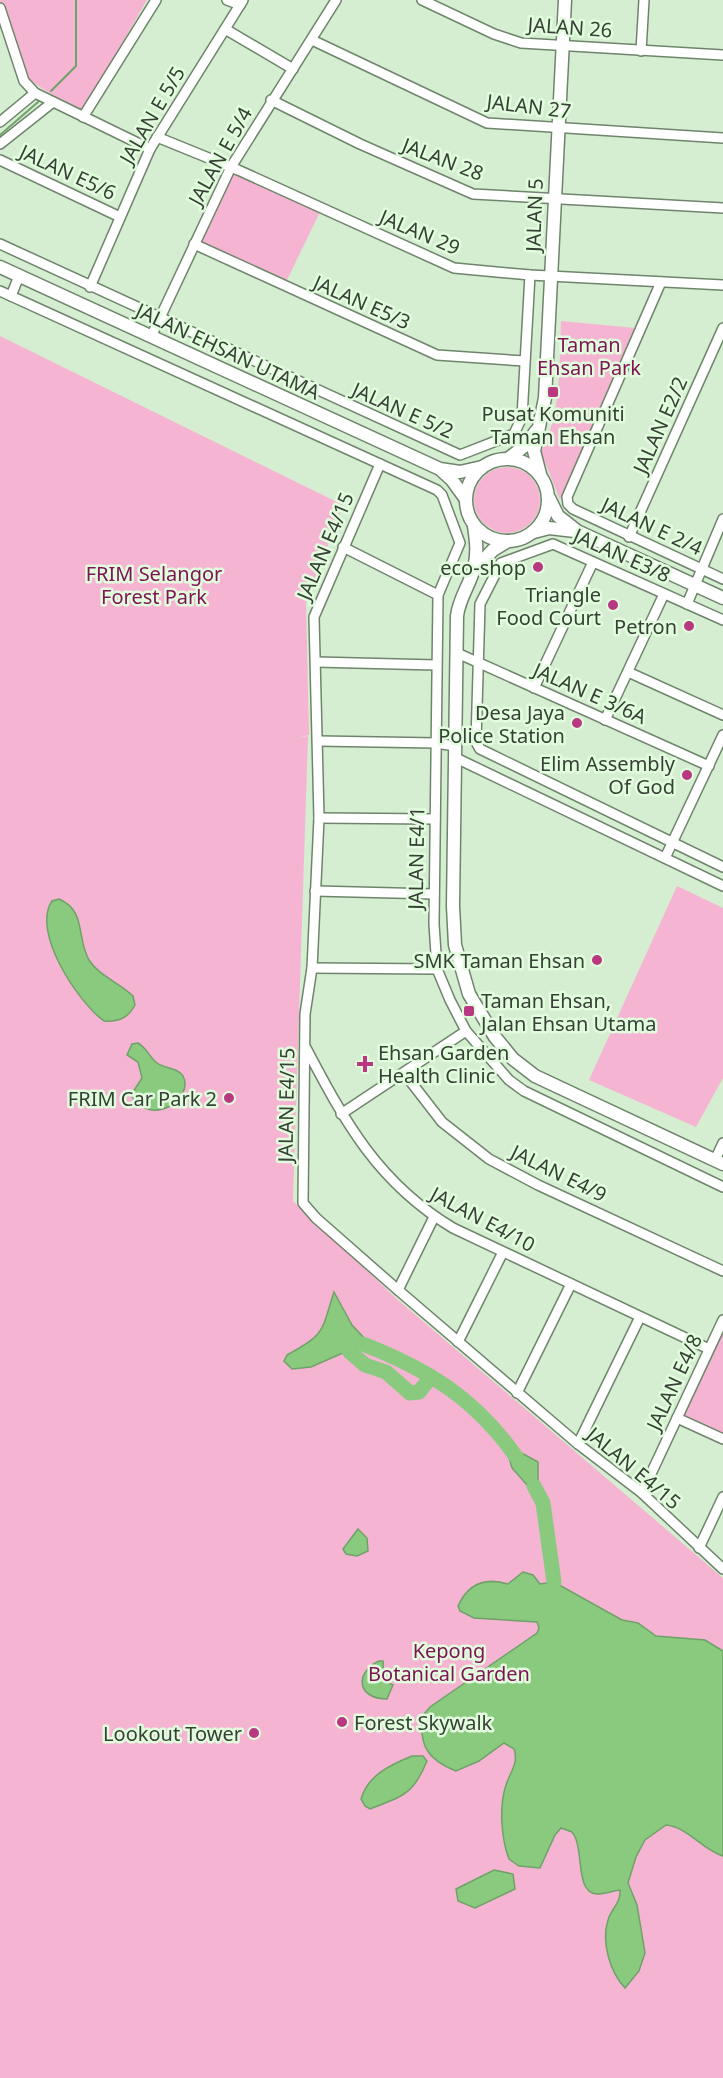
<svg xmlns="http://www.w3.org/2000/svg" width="723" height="2078" viewBox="0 0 723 2078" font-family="'Noto Sans',sans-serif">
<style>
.green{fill:#f6b4d3}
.water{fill:#89ca7f;stroke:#70a169;stroke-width:1.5}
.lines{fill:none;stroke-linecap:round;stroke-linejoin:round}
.stream{stroke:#70a169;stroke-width:2}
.river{stroke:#89ca7f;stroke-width:15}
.minor-casing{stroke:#6e856b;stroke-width:12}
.tertiary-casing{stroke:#6e856b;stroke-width:15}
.minor{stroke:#fff;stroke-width:9}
.tertiary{stroke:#fff;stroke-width:12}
.poi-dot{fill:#b83882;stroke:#e2fcde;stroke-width:2}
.labels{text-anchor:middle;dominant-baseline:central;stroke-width:5;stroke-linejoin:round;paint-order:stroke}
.street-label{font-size:20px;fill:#364035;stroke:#e2fcde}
.park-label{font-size:20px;fill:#801556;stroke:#e2fcde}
.poi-label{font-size:20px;fill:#364035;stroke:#e2fcde;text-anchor:end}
</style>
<rect width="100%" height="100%" fill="#d5eed1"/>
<!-- green -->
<g class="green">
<polygon points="0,0 147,0 82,113 27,79"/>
<polygon points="232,171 320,212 287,280 199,242"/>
<path d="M561,321L635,328L560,500L541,452C562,413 559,364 561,321Z"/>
<polygon points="0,336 343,505 306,603 309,735 297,738 308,736 293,1201 397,1299 723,1578 723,2078 0,2078"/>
<circle cx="507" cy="500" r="33"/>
<polygon points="677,886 723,908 723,1078 696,1127 589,1080"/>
<polygon points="723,1320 723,1439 677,1418"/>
</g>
<!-- water -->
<g class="water">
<path d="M59,899C87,911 76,938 89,960C99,976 120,983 133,996L135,1005C128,1018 119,1022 104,1021C78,1002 31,932 52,901Z"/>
<path d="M138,1043C147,1048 149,1057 157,1063C165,1069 177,1067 183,1076C195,1098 151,1129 131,1095L142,1078L138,1062L127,1055L132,1044Z"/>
<path d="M334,1292L352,1325L368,1342L311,1367L292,1369L284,1361L287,1355C326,1334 321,1332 334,1292Z"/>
<polygon points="505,1444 538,1462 538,1479 543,1503 512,1468"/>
<polygon points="358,1529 367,1538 368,1551 357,1556 346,1554 343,1549"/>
<path d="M523,1572L533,1575L540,1584L554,1582L622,1620L638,1623L656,1636L705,1640L723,1651V1856C702,1850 688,1827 666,1825L645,1840L636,1857L628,1883L637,1905L645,1953L639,1971L625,1988C610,1972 601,1942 608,1920C611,1909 621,1903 620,1890C613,1891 604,1894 597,1894C574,1893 585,1847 572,1832L561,1828L555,1835L540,1868L519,1866L509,1859C501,1838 499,1806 506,1785C510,1772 519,1763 514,1749L504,1743L479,1761L456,1771C428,1760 418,1745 423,1715L430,1707L537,1633L539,1628L537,1622L474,1618L460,1611L458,1606C468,1584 485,1577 508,1584Z"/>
<path d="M379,1661H383L384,1681L393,1685L387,1699C357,1699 354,1673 379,1661Z"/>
<path d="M412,1756H423L427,1761C413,1795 403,1796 370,1809L365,1806L361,1799C368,1775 390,1765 412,1756Z"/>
<polygon points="494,1870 513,1874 515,1889 475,1908 458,1901 456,1889"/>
</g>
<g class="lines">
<!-- stream -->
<g class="stream">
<polyline points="51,91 76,66 76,0"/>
<polyline points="0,135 38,102"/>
</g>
<!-- river -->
<g class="river">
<path d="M363,1344C429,1370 476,1399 517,1458"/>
<polyline points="349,1351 365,1365 386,1372 410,1393 419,1392 431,1377"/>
<polyline points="534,1486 543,1503 554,1582"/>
</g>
<!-- minor casing -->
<g class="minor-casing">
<g id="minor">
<polyline points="227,0 240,5"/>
<polyline points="422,0 494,34 521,43 723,55"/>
<polyline points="0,8 24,81 35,93 150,149"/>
<polyline points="225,29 293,69"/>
<polyline points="312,40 487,123 723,138"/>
<polyline points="641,51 644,0"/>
<polyline points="271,100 360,144 473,194 723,208"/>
<polyline points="83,117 156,0"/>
<polyline points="0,122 35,93"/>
<polyline points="157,137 238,170 454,268 530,275 723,285"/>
<polyline points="0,144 53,102"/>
<polyline points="0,160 120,217"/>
<polyline points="0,244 460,455 514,434 522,417 530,275"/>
<polyline points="194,244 437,355 524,361"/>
<polyline points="661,282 567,497 568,504 573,509 723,579"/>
<polyline points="90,287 150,149 243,0"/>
<polyline points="0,291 437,490 442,495 460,543 438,595 434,924 437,969 450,1000 466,1031 509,1080 524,1091 723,1187"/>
<polyline points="11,296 19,276"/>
<polyline points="151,337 231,167 336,0"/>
<polyline points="380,464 314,617 319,818 312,968 305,1014 303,1203 316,1218 398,1290 578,1444 642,1493 723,1569"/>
<polyline points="629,537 723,328"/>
<polyline points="343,547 438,595"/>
<polyline points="687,604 723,519"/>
<polyline points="723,620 553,544 501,563 480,604 476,742 480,749 723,867"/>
<polyline points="457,653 709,766"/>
<polyline points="316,662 436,665"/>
<polyline points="628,672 723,715"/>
<polyline points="534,688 593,562"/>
<polyline points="605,720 664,594"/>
<polyline points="318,741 436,743 455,746"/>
<polyline points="456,758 723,886"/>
<polyline points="319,818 435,819"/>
<polyline points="665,858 723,735"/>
<polyline points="315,891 434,894"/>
<polyline points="312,968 437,969"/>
<path d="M306,1048C345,1122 378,1183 453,1228L709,1349"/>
<polyline points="404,1073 442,1122 489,1159 538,1185 723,1271"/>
<polyline points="341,1114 466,1031"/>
<polyline points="715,1160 723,1143"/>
<polyline points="398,1290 434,1217"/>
<polyline points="458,1342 503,1252"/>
<polyline points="517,1393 571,1284"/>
<polyline points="677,1418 723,1439"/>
<polyline points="578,1444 640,1317"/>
<polyline points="642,1493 723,1320"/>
<polyline points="699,1548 723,1497"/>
</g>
</g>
<!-- tertiary casing -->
<g class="tertiary-casing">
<g id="tertiary">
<polyline points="0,267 440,469 460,472 482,467"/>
<polyline points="509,458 526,445 536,431"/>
<circle cx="507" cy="500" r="41"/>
<polyline points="441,470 452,480 465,498"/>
<polyline points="540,474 534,451 545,398 565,0"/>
<polyline points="549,498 558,516 577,531 723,598"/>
<path d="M474,526C476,540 478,553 474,568C470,585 459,598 457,616L453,906L455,945L469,994L495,1037L513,1059L535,1076L723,1164"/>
<polyline points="534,532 549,528 575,531"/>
<polyline points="474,570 493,550 508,541"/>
</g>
</g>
<!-- minor -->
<use href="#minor" class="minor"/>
<!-- tertiary -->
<use href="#tertiary" class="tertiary"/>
</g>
<!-- markers -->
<g class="poi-dot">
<rect x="547" y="386" width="12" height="12" rx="3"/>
<circle cx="538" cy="567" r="6"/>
<circle cx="613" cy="605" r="6"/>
<circle cx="689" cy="626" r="6"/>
<circle cx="577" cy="723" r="6"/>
<circle cx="687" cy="775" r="6"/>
<circle cx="597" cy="960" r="6"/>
<rect x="463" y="1005" width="12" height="12" rx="3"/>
<path d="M362 1055h6v6h6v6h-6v6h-6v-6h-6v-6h6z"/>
<circle cx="229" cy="1098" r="6"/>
<circle cx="342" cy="1722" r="6"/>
<circle cx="254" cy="1733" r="6"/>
</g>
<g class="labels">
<!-- street labels -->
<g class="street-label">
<text transform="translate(570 27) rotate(4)">JALAN 26</text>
<text transform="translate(529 106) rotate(7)">JALAN 27</text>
<text transform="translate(152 115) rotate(-60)">JALAN E 5/5</text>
<text transform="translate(220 156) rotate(-61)">JALAN E 5/4</text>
<text transform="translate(443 159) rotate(21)">JALAN 28</text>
<text transform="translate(68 172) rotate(25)">JALAN E5/6</text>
<text transform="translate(534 215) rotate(-88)">JALAN 5</text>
<text transform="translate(420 232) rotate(23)">JALAN 29</text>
<text transform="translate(362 302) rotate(24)">JALAN E5/3</text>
<text transform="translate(228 351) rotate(25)">JALAN EHSAN UTAMA</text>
<text transform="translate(403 410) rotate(24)">JALAN E 5/2</text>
<text transform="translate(660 425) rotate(-66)">JALAN E2/2</text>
<text transform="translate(652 526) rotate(25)">JALAN E 2/4</text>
<text transform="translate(325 546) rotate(-67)">JALAN E4/15</text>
<text transform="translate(622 555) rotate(24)">JALAN E3/8</text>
<text transform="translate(590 693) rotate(24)">JALAN E 3/6A</text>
<text transform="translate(416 858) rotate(-89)">JALAN E4/1</text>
<text transform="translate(286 1105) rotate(-89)">JALAN E4/15</text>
<text transform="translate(559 1173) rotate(26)">JALAN E4/9</text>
<text transform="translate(483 1219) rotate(28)">JALAN E4/10</text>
<text transform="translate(674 1382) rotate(-65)">JALAN E4/8</text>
<text transform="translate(634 1468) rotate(40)">JALAN E4/15</text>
</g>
<!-- park labels -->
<g class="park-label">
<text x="589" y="344">Taman<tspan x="589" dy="23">Ehsan Park</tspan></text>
<text x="154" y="573">FRIM Selangor<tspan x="154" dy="23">Forest Park</tspan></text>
<text x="449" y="1650">Kepong<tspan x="449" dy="23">Botanical Garden</tspan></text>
</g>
<!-- poi labels -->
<g class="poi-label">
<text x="553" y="413" text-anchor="middle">Pusat Komuniti<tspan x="553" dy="23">Taman Ehsan</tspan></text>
<text x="526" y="567">eco-shop</text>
<text x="601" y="594">Triangle<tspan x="601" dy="23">Food Court</tspan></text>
<text x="677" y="626">Petron</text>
<text x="565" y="712">Desa Jaya<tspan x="565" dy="23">Police Station</tspan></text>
<text x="675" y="763">Elim Assembly<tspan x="675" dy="23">Of God</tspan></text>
<text x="585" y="960">SMK Taman Ehsan</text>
<text x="481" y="1000" text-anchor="start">Taman Ehsan,<tspan x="481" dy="23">Jalan Ehsan Utama</tspan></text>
<text x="378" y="1052" text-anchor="start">Ehsan Garden<tspan x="378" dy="23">Health Clinic</tspan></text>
<text x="217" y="1098">FRIM Car Park 2</text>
<text x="354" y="1722" text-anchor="start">Forest Skywalk</text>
<text x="242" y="1733">Lookout Tower</text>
</g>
</g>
</svg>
